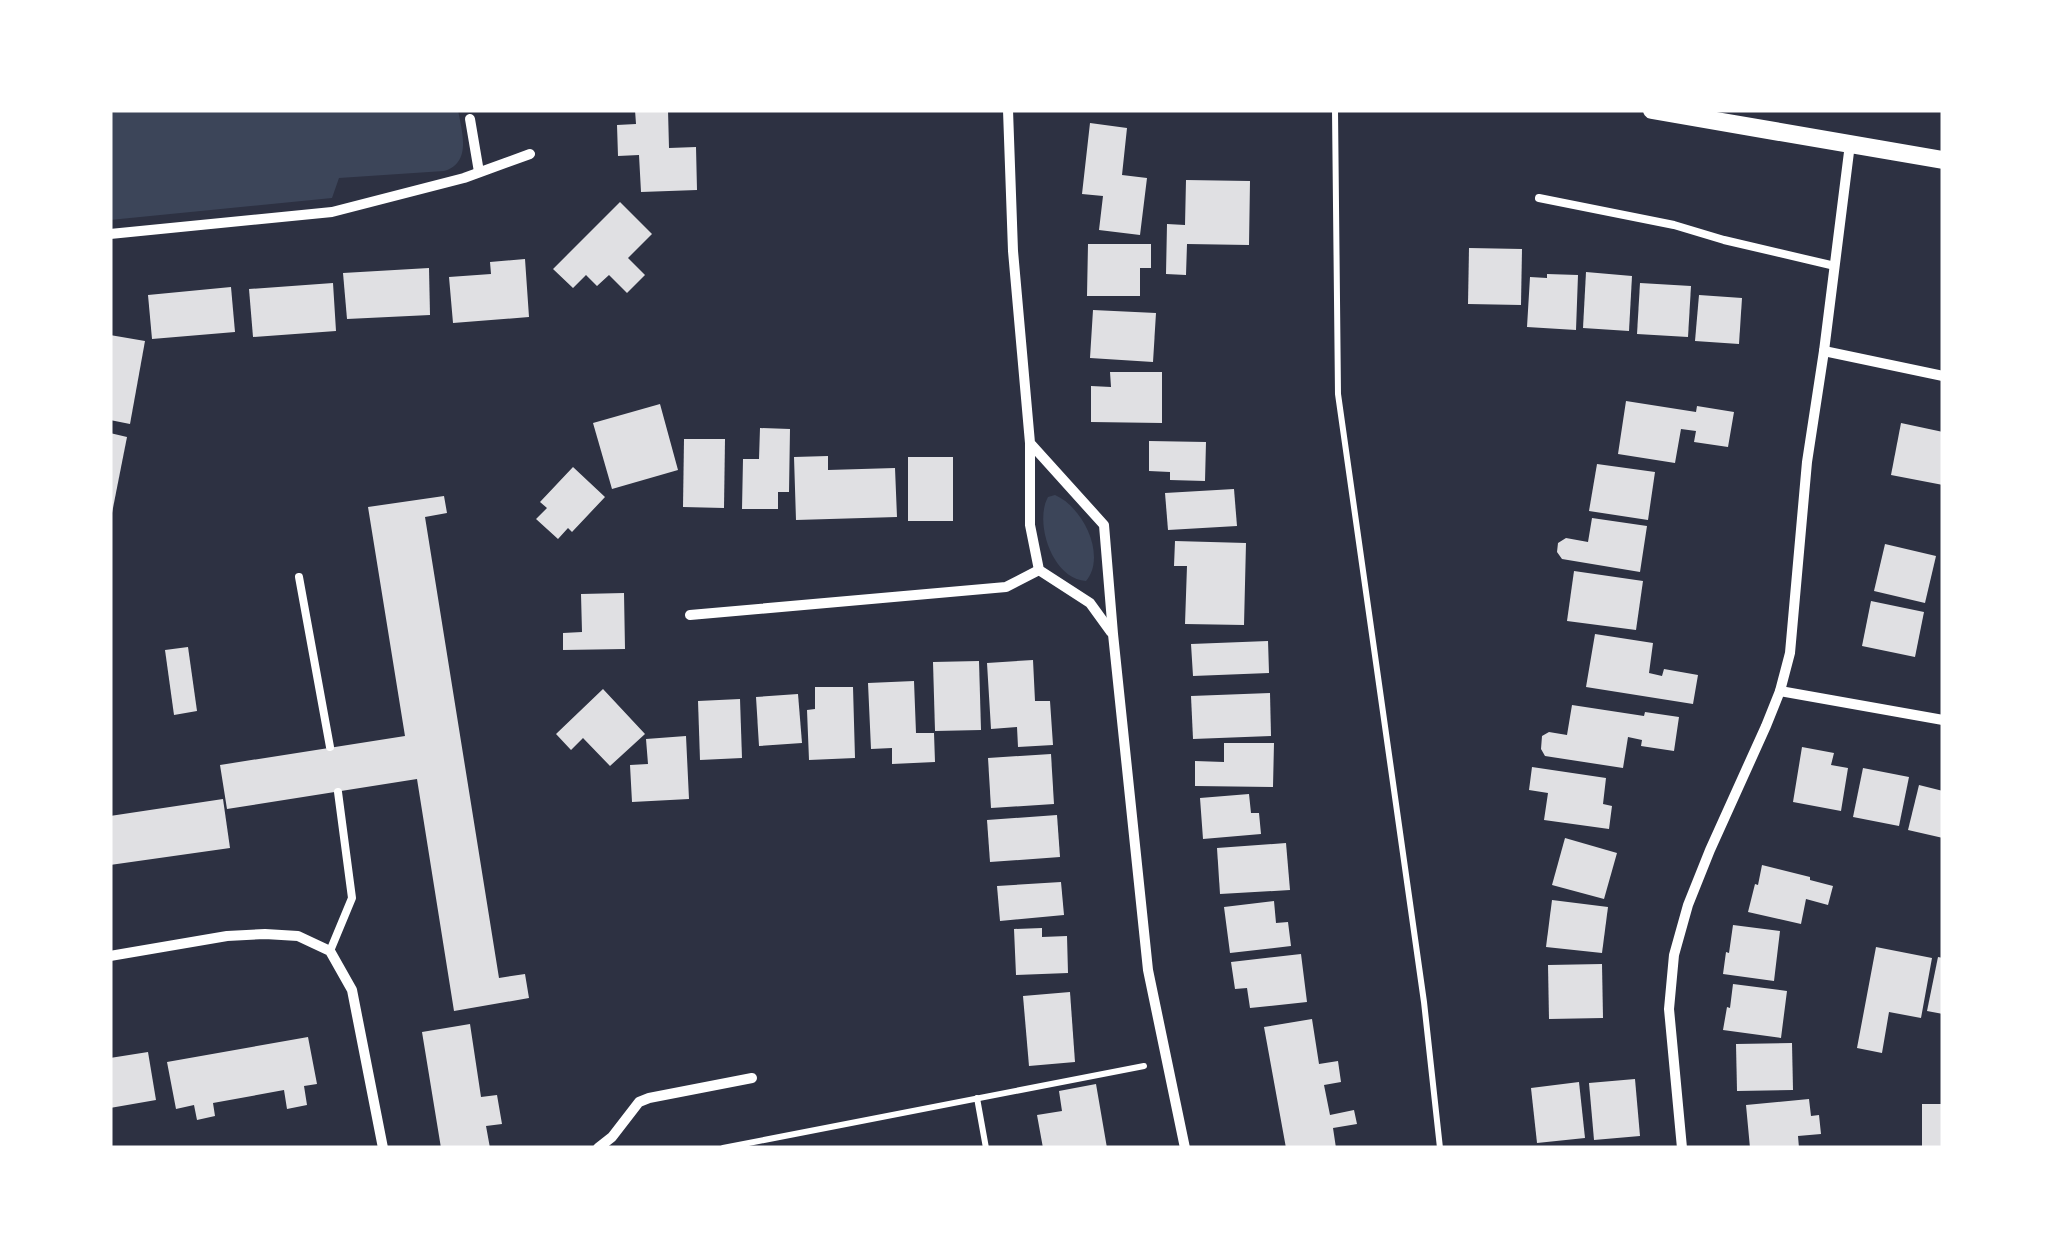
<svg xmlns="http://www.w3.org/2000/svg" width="2053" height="1258" viewBox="0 0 2053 1258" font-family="Arial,sans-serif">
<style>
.green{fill:#3c4559}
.building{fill:#e0e0e3}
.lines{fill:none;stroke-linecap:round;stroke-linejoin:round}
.path{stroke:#fff;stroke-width:6}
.service{stroke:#fff;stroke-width:8}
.minor{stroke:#fff;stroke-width:10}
.tertiary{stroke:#fff;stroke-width:18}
</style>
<rect width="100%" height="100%" fill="#2d3142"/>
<!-- green -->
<g class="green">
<path d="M131,110H458C462,132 472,163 444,171L339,178L332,198L110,220V113Z"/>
<path d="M1055,495C1083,507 1107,556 1086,581C1052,579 1034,522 1048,497Z"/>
</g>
<!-- building -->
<g class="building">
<polygon points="635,110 668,110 669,148 696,147 697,190 641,192 639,155 618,156 617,125 636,124"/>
<polygon points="1090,123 1127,128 1122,175 1147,178 1140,235 1099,230 1103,196 1082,194"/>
<polygon points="1186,180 1250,181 1249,245 1187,244 1186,275 1166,274 1167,224 1185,225"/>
<polygon points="620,202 652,234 628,258 645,275 627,293 609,275 597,286 586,275 573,288 553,269"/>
<polygon points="1088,244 1151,244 1151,268 1140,268 1140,296 1087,296"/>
<polygon points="1469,248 1522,249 1521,305 1468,304"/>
<polygon points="525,259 529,317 453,323 449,277 491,274 490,262"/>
<polygon points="429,268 430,315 347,319 343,273"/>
<polygon points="1586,272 1632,276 1629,331 1583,328"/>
<polygon points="1547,274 1578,275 1576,330 1527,327 1530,277 1547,278"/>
<polygon points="333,283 336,331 253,337 249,289"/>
<polygon points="1640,283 1691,286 1688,337 1637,334"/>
<polygon points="231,287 235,332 152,339 148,295"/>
<polygon points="1699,295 1742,298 1739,344 1695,341"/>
<polygon points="1093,310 1156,313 1153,362 1090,358"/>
<polygon points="110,335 145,341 130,424 110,420"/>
<polygon points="1110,372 1162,372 1162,423 1091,422 1091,386 1111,387"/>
<polygon points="1626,401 1696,412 1697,406 1734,412 1728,447 1694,442 1696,431 1681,429 1675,463 1618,454"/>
<polygon points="660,404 678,470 612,489 593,423"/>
<polygon points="1901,423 1943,432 1943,485 1891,475"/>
<polygon points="760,428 790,429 789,492 778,492 778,509 742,509 743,459 759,459"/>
<polygon points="110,433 127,437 112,513 110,513"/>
<polygon points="684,439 725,439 724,508 683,507"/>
<polygon points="1149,441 1206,442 1205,481 1170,480 1170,472 1149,471"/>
<polygon points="828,456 828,470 895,468 897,517 796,520 794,457"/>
<rect x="908" y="457" width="45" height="64"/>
<polygon points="1597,464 1655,472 1648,520 1589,511"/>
<polygon points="573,467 605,497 572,532 568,528 558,539 536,519 547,508 540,502"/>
<polygon points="1234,489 1237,526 1168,530 1165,493"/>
<polygon points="444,496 447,513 425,517 499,978 525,974 529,998 454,1011 417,779 227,809 220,765 405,736 368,507"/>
<polygon points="1592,518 1647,526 1640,572 1562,559 1557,552 1558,543 1566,538 1588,542"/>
<polygon points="1175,541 1246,543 1244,625 1185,624 1187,566 1174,566"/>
<polygon points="1885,544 1936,556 1925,603 1874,591"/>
<polygon points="1574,571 1643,581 1636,630 1567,621"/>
<polygon points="624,593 625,649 563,650 563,633 582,632 581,594"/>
<polygon points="1871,601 1924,612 1915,657 1862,646"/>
<polygon points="1595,634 1653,643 1649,673 1662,676 1664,669 1698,675 1693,704 1586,687"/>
<polygon points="1268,641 1269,673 1193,676 1191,644"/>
<polygon points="188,647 197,711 174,715 165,650"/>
<polygon points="1033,660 1035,701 1050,701 1053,745 1018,747 1017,727 991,729 987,663"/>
<polygon points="979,661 981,730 935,731 933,662"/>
<polygon points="914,681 916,733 934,733 935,762 892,764 892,748 871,749 868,683"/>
<polygon points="815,687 853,687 855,758 809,760 807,710 815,709"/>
<polygon points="603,689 645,734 610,766 583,738 571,750 556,734"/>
<polygon points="1270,693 1271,736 1193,739 1191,696"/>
<polygon points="798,694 802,743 759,746 756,697"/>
<polygon points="740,699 742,758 700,760 698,701"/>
<polygon points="1572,705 1644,716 1645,712 1679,717 1674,751 1641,746 1642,740 1628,737 1623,768 1545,756 1541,749 1542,736 1549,732 1567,735"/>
<polygon points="686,736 689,799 632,802 630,765 648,764 646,739"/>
<polygon points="1224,743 1274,743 1273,787 1195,786 1195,761 1224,762"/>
<polygon points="1802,747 1834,753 1831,765 1848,768 1841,811 1793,802"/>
<polygon points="1051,754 1054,804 991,808 988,758"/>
<polygon points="1532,767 1606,778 1603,804 1612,806 1609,829 1544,820 1548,793 1529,790"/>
<polygon points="1863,768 1909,777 1899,826 1853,817"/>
<polygon points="1919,785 1943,791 1943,838 1908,830"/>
<polygon points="1249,794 1251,813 1259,813 1261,834 1203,839 1200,798"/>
<polygon points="223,799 230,848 110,865 110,816"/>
<polygon points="1057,815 1060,857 990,862 987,820"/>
<polygon points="1565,838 1617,853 1604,899 1552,885"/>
<polygon points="1286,843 1290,890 1220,894 1217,848"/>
<polygon points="1762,865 1810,877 1810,880 1833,886 1828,905 1806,899 1801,924 1748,912 1755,884 1758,885"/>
<polygon points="1061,882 1064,915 1000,921 997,886"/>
<polygon points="1552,900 1608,907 1602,953 1546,947"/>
<polygon points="1274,901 1276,923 1288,922 1291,946 1230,953 1224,907"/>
<polygon points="1733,925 1780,931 1774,981 1723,974 1726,952 1729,953"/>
<polygon points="1042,928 1042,937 1067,936 1068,973 1016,975 1014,929"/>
<polygon points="1876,947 1932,958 1921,1018 1889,1012 1882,1053 1857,1048"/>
<polygon points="1301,954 1307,1002 1250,1008 1247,988 1235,989 1231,962"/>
<polygon points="1938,957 1943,958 1943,1014 1927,1011"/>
<polygon points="1602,964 1603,1018 1549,1019 1548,965"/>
<polygon points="1733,984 1787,991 1781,1038 1723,1030 1727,1007 1730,1008"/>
<polygon points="1070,992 1075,1062 1029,1066 1023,996"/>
<polygon points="1312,1019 1319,1064 1338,1061 1341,1082 1324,1085 1330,1115 1354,1110 1357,1124 1333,1128 1336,1148 1286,1148 1264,1027"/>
<polygon points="470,1024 481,1097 497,1095 502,1124 486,1126 490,1148 441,1148 422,1032"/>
<polygon points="308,1037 317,1084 304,1086 307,1105 287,1109 284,1090 213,1103 215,1116 197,1120 194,1105 176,1109 167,1062"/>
<polygon points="1792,1043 1793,1090 1737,1091 1736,1044"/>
<polygon points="148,1052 156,1100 110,1108 110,1058"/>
<polygon points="1635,1079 1640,1136 1594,1140 1589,1083"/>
<polygon points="1579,1082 1585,1138 1537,1143 1531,1088"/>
<polygon points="1096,1084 1107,1148 1043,1148 1037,1115 1062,1111 1059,1091"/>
<polygon points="1809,1099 1811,1116 1819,1115 1821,1134 1798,1136 1799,1148 1750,1148 1746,1105"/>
<rect x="1922" y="1104" width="21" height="44"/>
</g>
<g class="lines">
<!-- path -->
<g class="path">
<polyline points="1335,110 1338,394 1424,1002 1440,1148"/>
<polyline points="977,1098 986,1148"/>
<polyline points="723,1148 1144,1066"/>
</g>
<!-- service -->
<g class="service">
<polyline points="1539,198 1674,225 1724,240 1835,266"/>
<polyline points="299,577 330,747"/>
<polyline points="330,951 352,898 338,792"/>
</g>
<!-- minor -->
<g class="minor">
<polyline points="1008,110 1013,251 1030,443 1104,525 1113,634 1148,970 1185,1148"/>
<polyline points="470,119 479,172"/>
<polyline points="110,234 332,212 464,178 530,154"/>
<polyline points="1824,351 1943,376"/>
<polyline points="1030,444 1030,525 1039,570 1090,603 1111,632"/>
<polyline points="690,615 1006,587 1039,570"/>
<polyline points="1780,691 1943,720"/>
<polyline points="110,956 227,936 265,934 298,936 330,951 352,990 383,1148"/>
<polyline points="598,1148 612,1137 639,1102 649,1098 752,1078"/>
<polyline points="1682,1148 1669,1009 1674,955 1688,905 1710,850 1766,726 1780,691 1790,653 1807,462 1824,351 1850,144"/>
</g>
<!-- tertiary -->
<polyline class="tertiary" points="1652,110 1943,160"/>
</g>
<!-- border -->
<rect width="2053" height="1258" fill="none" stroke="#ffffff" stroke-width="225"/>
</svg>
